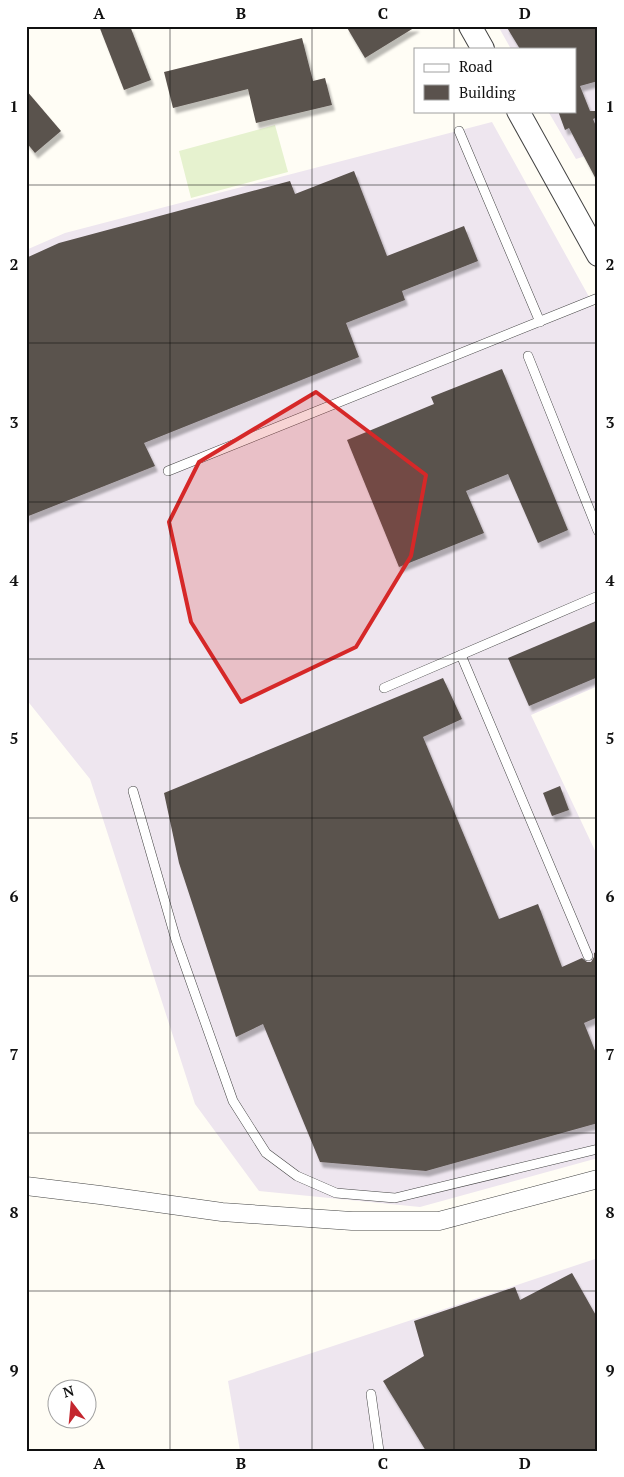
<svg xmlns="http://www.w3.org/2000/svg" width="624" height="1477" viewBox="0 0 624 1477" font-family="'PT Serif',serif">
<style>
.industrial{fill:#eee6ef}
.pitch{fill:#e6f2cf}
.building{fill:#5a524d;filter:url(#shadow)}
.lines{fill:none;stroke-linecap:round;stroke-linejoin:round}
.service-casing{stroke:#444;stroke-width:10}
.minor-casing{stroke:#444;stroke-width:19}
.tertiary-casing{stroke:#444;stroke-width:24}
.service{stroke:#fff;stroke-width:9}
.minor{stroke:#fff;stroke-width:18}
.tertiary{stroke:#fff;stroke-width:22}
.marked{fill:#d62828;fill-opacity:0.2;stroke:#d62828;stroke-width:4;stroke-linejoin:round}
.grid{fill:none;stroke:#111;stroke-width:1;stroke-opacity:0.55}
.neatline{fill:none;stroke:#111;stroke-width:2}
.grid-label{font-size:16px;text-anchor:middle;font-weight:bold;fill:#111}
</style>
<defs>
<filter id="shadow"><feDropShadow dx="3" dy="5.5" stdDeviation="1" flood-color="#0004"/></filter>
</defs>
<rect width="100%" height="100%" fill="#fffdf5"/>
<!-- industrial -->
<g class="industrial">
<polygon points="498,26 598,26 598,152 576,159 548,111 575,111 575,49 511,49"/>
<polygon points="492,122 598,313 598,686 531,715 598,857 598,1158 420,1207 259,1191 195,1104 90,779 26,699 26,250 65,233"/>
<polygon points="598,1258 598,1451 240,1451 228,1381"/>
</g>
<!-- pitch -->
<polygon class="pitch" points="275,125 288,172 191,198 179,151"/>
<!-- building -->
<g class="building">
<polygon points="99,26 130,26 151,80 124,90"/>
<polygon points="346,26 417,26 365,58"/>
<polygon points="506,26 598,26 598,81 580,86 590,111 598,111 598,117 593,119 598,131 598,183 569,128 565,130 558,111 575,111 575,49 520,49"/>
<polygon points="302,38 313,81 325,78 332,105 256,123 248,89 173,108 164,72"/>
<polygon points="26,90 61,131 35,153 26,142"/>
<polygon points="354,171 387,256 464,226 478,261 402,291 405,300 346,323 359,357 144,443 155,466 26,517 26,258 59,243 290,181 295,194"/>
<polygon points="502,369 568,530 538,543 508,474 466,491 484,533 399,567 347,440 434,404 431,397"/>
<polygon points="598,620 598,677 529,706 508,658"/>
<polygon points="443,678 462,719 423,737 499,919 538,904 562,967 582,958 587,962 591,962 594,957 594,953 598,951 598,1017 584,1023 598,1058 598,1123 426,1171 320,1162 263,1024 236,1037 179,863 164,793"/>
<polygon points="560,786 569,810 552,816 543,793"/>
<polygon points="572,1273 598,1319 598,1451 426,1451 383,1381 424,1356 414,1321 515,1287 520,1300"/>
</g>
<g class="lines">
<!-- service casing -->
<g class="service-casing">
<g id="service">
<polyline points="459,131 540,322"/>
<polyline points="528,356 598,531"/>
<polyline points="168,471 598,298"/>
<polyline points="461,655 588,956"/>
<polyline points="384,688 598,596"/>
<polyline points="133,791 176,940 233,1101 266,1153 297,1176 336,1193 395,1198 598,1149"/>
<polyline points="371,1394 379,1451"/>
</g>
</g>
<!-- minor casing -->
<g class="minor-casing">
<polyline id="minor" points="26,1186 100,1195 222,1212 352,1221 439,1221 598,1179"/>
</g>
<!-- tertiary casing -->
<g class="tertiary-casing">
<g id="tertiary">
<polyline points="470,26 483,49"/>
<polyline points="518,111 598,255"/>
</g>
</g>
<!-- service -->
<use href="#service" class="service"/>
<!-- minor -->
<use href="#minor" class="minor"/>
<!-- tertiary -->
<use href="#tertiary" class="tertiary"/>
</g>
<!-- marked area -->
<path class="marked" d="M316,392L426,475L411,556L356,647L241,702L191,622L169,522L199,462Z"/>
<!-- grid -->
<path class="grid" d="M170,26V1451M312,26V1451M454,26V49M454,111V1451M26,185H598M26,343H598M26,502H598M26,659H598M26,818H598M26,976H598M26,1133H598M26,1291H598"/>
<!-- border -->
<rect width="624" height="1477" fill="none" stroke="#ffffff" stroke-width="55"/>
<!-- legend -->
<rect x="414" y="48" width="162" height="65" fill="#ffffff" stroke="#a0a0a0"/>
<rect x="424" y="64" width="25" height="8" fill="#ffffff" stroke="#a0a0a0"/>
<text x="459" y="72" font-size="15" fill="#111111">Road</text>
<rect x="424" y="85" width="25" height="15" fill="#5a524d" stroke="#a0a0a0"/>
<text x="459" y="98" font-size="15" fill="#111111">Building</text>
<!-- north arrow -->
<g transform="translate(72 1404) rotate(344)"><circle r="24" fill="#ffffff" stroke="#a0a0a0"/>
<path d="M0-4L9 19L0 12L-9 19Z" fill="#c4262e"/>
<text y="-8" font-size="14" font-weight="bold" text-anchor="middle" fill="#111111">N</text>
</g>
<rect x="28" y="28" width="568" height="1422" class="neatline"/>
<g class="grid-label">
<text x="99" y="19">A</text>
<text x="241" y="19">B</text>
<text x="383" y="19">C</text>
<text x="525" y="19">D</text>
<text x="14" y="112">1</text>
<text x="610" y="112">1</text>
<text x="14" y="270">2</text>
<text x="610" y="270">2</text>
<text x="14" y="428">3</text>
<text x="610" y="428">3</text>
<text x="14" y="586">4</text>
<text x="610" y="586">4</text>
<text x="14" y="744">5</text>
<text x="610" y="744">5</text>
<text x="14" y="902">6</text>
<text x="610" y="902">6</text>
<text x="14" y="1060">7</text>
<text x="610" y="1060">7</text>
<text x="14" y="1218">8</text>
<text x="610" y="1218">8</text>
<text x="14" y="1376">9</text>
<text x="610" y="1376">9</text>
<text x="99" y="1469">A</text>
<text x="241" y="1469">B</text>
<text x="383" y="1469">C</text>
<text x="525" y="1469">D</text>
</g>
</svg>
